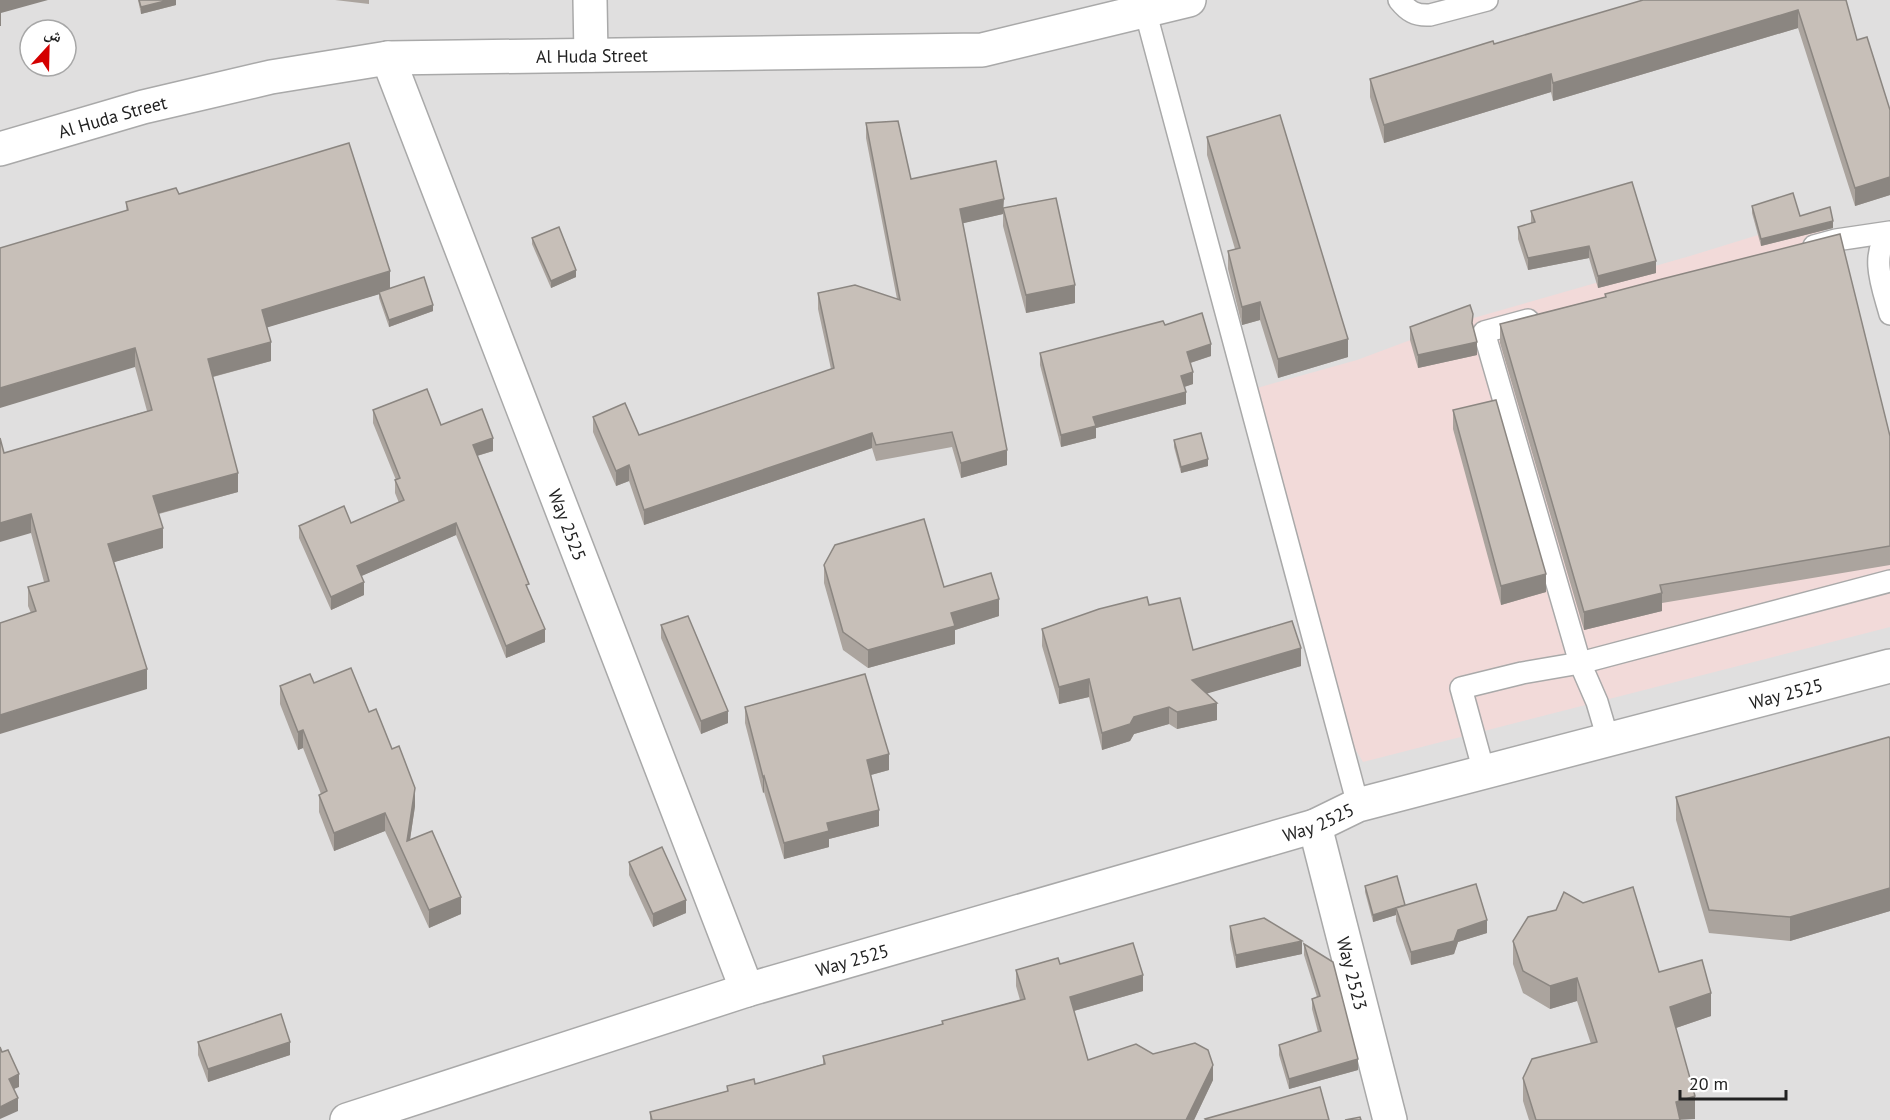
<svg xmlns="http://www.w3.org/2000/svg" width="1890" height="1120" viewBox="0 0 1890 1120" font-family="'PT Sans','Noto Naskh Arabic',sans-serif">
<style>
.residential{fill:#e0dfdf;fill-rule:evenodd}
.commercial{fill:#f2dad9}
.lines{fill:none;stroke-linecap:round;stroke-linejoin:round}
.service-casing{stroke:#a9a9a9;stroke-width:24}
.minor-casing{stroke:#a9a9a9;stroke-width:36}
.tertiary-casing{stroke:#a9a9a9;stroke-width:36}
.service{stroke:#fff;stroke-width:21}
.minor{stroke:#fff;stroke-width:33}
.tertiary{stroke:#fff;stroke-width:33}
.wall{fill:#aba49e}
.shaded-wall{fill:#8b8681}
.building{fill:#c7bfb8;stroke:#8b8681;stroke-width:1.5}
.labels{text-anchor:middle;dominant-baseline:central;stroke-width:5;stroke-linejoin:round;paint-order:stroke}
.street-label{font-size:18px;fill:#222;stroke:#fff}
</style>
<rect width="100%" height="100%" fill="#f2efe9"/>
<!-- residential -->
<path class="residential" d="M0,0H1890V1120H0ZM30,30H66V66H30Z"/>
<!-- commercial -->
<polygon class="commercial" points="1820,216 1824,236 1890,454 1890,627 1363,762 1351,742 1257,388 1357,360 1456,323 1690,256"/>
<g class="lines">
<!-- service casing -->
<g class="service-casing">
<g id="service">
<path d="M1399,0C1408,11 1415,16 1430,15L1487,0"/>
<polyline points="1145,10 1358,805"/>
<path d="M1890,234C1868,253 1884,291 1890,314"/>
<polyline points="1814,246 1836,240 1890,232"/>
<polyline points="1608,739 1597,702 1580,663 1890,581"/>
<polyline points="1484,772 1461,688 1522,673 1580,663 1484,332 1528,320"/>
</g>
</g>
<!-- minor casing -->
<g class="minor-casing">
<g id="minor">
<polyline points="590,0 591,55"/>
<path id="s1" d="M388,58L747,990"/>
<path id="s2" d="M1315,826L1390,1120"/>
<path id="s3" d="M347,1120L747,990L1315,826L1358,805L1890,666"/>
</g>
</g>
<!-- tertiary casing -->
<g class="tertiary-casing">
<g id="tertiary">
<path id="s4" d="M0,149L143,107L271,77L388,58L982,50L1189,0"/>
</g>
</g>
<!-- service -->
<use href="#service" class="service"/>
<!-- minor -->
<use href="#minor" class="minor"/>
<!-- tertiary -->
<use href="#tertiary" class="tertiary"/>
</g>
<!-- wall -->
<g class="wall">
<polygon points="138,0 176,0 176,5 141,14"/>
<polygon points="335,0 369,0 369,4"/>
<polygon points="1846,0 1857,40 1890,110 1890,195 1855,206 1798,28 1553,101 1551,92 1384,143 1370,97 1370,79 1494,44"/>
<polygon points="866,123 911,179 1004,208 1075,303 1026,313 1003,226 1003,214 963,223 1007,465 961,478 952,447 876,461 872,448 644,525 629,481 616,486 593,432 593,417 639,435 831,369 818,309 818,293 897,299 866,138"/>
<polygon points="1207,137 1348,357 1278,378 1260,320 1242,325 1228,269 1228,251 1235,249 1207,155"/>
<polygon points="179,194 390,288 433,311 389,327 379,298 379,294 267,327 271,361 213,377 238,492 159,514 163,548 114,562 147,689 31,613 28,606 28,587 44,582 31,533 4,453 147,411 135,367 126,202"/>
<polygon points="1752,206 1800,216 1833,228 1761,246 1752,213"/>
<polygon points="1531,211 1656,273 1598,288 1589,258 1528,270 1518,239 1518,227 1531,224"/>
<polygon points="532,238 576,277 551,288 532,244"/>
<polygon points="1605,294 1890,436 1890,565 1662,603 1662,611 1584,630 1500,343 1500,324 1605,297"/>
<polygon points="1473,326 1477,355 1418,368 1410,340 1410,327"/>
<polygon points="1040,353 1211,356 1190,363 1193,384 1184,387 1186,404 1096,428 1096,438 1061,447 1040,365"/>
<polygon points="373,410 441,425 493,451 477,456 529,592 545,642 506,658 456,535 361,576 364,595 331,610 299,538 299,526 351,523 399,503 395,493 395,480 396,480 373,423"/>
<polygon points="1453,410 1546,592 1501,605 1453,429"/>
<polygon points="1174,440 1208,466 1181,473 1174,447"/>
<polygon points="824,565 944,587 999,616 955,630 955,644 868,668 843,650 824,583"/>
<polygon points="1149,605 1193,650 1301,666 1207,693 1217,720 1177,729 1169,724 1134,734 1130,741 1102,750 1089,697 1059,704 1042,646 1042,629"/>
<polygon points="661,625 728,723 701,734 661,638"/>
<polygon points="314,683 369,712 392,749 415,806 410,840 461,914 429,928 385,831 334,851 319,812 319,795 321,794 303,748 298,750 280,704 280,686"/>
<polygon points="745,707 889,770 871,775 879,826 829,839 829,847 784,859 764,792 763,793 745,723"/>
<polygon points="1890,739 1890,911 1790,941 1709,933 1676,820 1676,797"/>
<polygon points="629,862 686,913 653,927 629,875"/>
<polygon points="1365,886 1405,905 1487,933 1458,942 1454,954 1411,965 1396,921 1396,915 1373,922 1365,892"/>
<polygon points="1230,926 1302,954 1236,968 1230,939"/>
<polygon points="1513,941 1659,972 1711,1016 1676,1028 1695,1119 1529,1120 1523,1101 1523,1078 1591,1044 1577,1001 1550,1009 1523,993 1513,964"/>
<polygon points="1304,944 1358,1070 1289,1089 1279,1055 1279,1045 1318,1032 1312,1009 1312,999 1317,997 1304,955"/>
<polygon points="1060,964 1143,991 1074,1011 1088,1060 1153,1054 1213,1080 1194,1120 650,1120 650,1112 727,1091 727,1086 755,1084 823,1064 823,1056 942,1024 942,1021 1020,1000 1016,986 1016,970"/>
<polygon points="198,1042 290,1055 208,1082 198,1055"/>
</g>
<!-- shaded-wall -->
<g class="shaded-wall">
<polygon points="0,0 48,0 1,13 1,26 0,26"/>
<polygon points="169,0 176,0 176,5 141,14 141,7"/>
<polygon points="1798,10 1798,28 1553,101 1553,83"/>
<polygon points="1551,74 1551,92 1384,143 1384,125"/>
<polygon points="1890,177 1890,195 1855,206 1855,188"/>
<polygon points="1004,199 1003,214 960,224 960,209"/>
<polygon points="1833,221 1833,228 1761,246 1761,239"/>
<polygon points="1589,246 1589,258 1528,270 1528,258"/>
<polygon points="1656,261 1656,273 1598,288 1598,276"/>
<polygon points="576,270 576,277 551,288 551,281"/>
<polygon points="390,271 390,291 262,329 262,310"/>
<polygon points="1075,285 1075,303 1026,313 1026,295"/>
<polygon points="1260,302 1260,320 1242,325 1242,307"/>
<polygon points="433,305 433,311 389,327 389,320"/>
<polygon points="1348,339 1348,357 1278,378 1278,359"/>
<polygon points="271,342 271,361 208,378 208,359"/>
<polygon points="1477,342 1477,355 1418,368 1418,355"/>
<polygon points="1211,344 1211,356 1187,364 1187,352"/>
<polygon points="135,348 135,367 0,408 0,388"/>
<polygon points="1193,372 1193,384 1181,388 1181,376"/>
<polygon points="1186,392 1186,404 1096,428 1096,438 1061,447 1061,435 1093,417"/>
<polygon points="872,433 872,448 644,525 644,510"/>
<polygon points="493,438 493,451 473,457 473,445"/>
<polygon points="1007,450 1007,465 961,478 961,463"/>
<polygon points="1208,459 1208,466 1181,473 1181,467"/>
<polygon points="629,465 629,481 616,486 616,471"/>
<polygon points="238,473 238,492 153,515 153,496"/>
<polygon points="31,514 31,533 0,542 0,523"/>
<polygon points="456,523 456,535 357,578 357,566"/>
<polygon points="163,528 163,548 108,564 108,544"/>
<polygon points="1546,574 1546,592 1501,605 1501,586"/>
<polygon points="364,582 364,595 331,610 331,597"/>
<polygon points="1662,593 1662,611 1584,630 1584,612"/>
<polygon points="999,599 999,616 955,630 955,644 868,668 868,650 951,613"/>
<polygon points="545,629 545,642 506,658 506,646"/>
<polygon points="1301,648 1301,666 1192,698 1192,680"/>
<polygon points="147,669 147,689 0,734 0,715"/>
<polygon points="1089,679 1089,697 1059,704 1059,687"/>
<polygon points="1217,703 1217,720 1177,729 1177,712"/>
<polygon points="1169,707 1169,724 1134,734 1130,741 1102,750 1102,733 1134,717"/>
<polygon points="728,711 728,723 701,734 701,721"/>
<polygon points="303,730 303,748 298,750 298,732"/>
<polygon points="889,754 889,770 867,776 867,760"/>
<polygon points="764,776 764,792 763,793 763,777"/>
<polygon points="415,788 415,806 407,859 407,841"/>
<polygon points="879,810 879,826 829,839 829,847 784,859 784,843 827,823"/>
<polygon points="385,813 385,831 334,851 334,833"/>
<polygon points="1890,888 1890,911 1790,941 1790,917"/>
<polygon points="461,897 461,914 429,928 429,910"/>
<polygon points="686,900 686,913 653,927 653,914"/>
<polygon points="1405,905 1396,908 1396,915 1373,922 1373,915"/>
<polygon points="1487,920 1487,933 1458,942 1454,954 1411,965 1411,952 1458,930"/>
<polygon points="1302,941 1302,954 1236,968 1236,955"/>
<polygon points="1143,975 1143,991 1070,1012 1070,997"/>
<polygon points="1577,978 1577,1001 1550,1009 1550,986"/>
<polygon points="1711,993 1711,1016 1670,1030 1670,1007"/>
<polygon points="290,1042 290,1055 208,1082 208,1069"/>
<polygon points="1358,1059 1358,1070 1289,1089 1289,1079"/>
<polygon points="1213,1065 1213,1080 1194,1120 1185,1120"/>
<polygon points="19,1074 19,1087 9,1091 9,1079"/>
<polygon points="1695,1096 1695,1119 1676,1120 1676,1102"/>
<polygon points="18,1098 18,1111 0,1119 0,1107"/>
</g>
<!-- building -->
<g class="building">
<polygon points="139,0 169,0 141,7"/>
<polygon points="1643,0 1846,0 1857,40 1867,37 1890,110 1890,177 1855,188 1798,10 1553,83 1551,74 1384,125 1370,79 1493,41 1494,44"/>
<polygon points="1280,115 1348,339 1278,359 1260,302 1242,307 1228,251 1240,248 1207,137"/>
<polygon points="898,121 911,179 996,161 1004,199 960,209 1007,450 961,463 952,432 876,445 872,433 644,510 629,465 616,471 593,417 625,403 639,435 834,368 818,293 855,285 900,300 866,123"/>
<polygon points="349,143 390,271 262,310 271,342 208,359 238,473 153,496 163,528 108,544 147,669 0,715 0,623 36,611 28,587 49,581 31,514 0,523 0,438 4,453 152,410 135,348 0,388 0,248 128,210 126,202 176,188 179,194"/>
<polygon points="1632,182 1656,261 1598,276 1589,246 1528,258 1518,227 1535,222 1531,211"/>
<polygon points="1793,193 1800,216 1830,207 1833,221 1761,239 1752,206"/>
<polygon points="1056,198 1075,285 1026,295 1003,208"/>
<polygon points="559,227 576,270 551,281 532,238"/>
<polygon points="1840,234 1890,436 1890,546 1660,585 1662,593 1584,612 1500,324 1606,297 1605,294 1662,279"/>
<polygon points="424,277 433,305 389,320 379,292"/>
<polygon points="1470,305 1473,314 1472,323 1477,342 1418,355 1410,327"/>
<polygon points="1202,313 1211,344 1187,352 1193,372 1181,376 1186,392 1093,417 1096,426 1061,435 1040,353 1163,321 1165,325"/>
<polygon points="427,389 441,425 482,409 493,438 473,445 529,584 526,585 545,629 506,646 456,523 357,566 364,582 331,597 299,526 344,506 351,523 404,500 395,480 400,478 373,410"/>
<polygon points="1496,400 1546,574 1501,586 1453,410"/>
<polygon points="1201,433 1208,459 1181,467 1174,440"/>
<polygon points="924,519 944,587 991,573 999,599 951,613 955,626 868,650 843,632 824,565 835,545"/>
<polygon points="1147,597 1149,605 1180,598 1193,650 1292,621 1301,648 1192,680 1217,703 1177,712 1169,707 1134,717 1130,724 1102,733 1089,679 1059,687 1042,629 1099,609"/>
<polygon points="688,616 728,711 701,721 661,625"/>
<polygon points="351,668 369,712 376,709 392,749 399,746 415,788 407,841 432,831 461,897 429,910 385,813 334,833 319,795 327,791 303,730 298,732 280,686 310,674 314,683"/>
<polygon points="865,674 889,754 867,760 879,810 827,823 829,831 784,843 764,776 763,777 745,707"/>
<polygon points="1889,737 1890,739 1890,888 1790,917 1709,910 1676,797"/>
<polygon points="662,847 686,900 653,914 629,862"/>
<polygon points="1397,876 1405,905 1373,915 1365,886"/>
<polygon points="1476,884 1487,920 1458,930 1454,941 1411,952 1396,908"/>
<polygon points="1633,887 1659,972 1702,960 1711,993 1670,1007 1695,1096 1676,1102 1680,1120 1536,1120 1523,1078 1532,1059 1597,1042 1577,978 1550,986 1523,971 1513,941 1528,917 1556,910 1564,892 1583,903"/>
<polygon points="1264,918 1302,941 1236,955 1230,926"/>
<polygon points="1133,943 1143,975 1070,997 1088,1060 1136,1044 1153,1054 1195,1043 1208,1050 1213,1065 1186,1120 652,1120 650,1112 728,1091 727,1086 754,1079 755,1084 825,1064 823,1056 943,1024 942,1021 1025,999 1016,970 1058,958 1060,964"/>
<polygon points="1304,944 1333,962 1358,1059 1289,1079 1279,1045 1321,1031 1312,999 1320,996"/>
<polygon points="281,1014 290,1042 208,1069 198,1042"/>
<polygon points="0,1047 2,1052 8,1050 19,1074 9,1079 18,1098 0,1107"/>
<polygon points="1320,1087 1329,1120 1206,1120 1205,1119"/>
<polygon points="1360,1117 1361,1120 1345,1120"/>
</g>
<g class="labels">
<!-- street labels -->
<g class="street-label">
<text stroke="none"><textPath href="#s4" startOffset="603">Al Huda Street</textPath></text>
<text stroke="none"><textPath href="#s4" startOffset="117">Al Huda Street</textPath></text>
<text stroke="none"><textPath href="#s1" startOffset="500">Way 2525</textPath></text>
<text stroke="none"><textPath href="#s3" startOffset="1502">Way 2525</textPath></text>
<text stroke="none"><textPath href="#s3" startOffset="1016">Way 2525</textPath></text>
<text stroke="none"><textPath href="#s3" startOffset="530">Way 2525</textPath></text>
<text stroke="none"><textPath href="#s2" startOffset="152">Way 2523</textPath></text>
</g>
</g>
<!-- north arrow -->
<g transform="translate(48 48) rotate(22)"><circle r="28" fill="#ffffff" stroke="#a7a7a7" stroke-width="1.5"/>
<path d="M0-4.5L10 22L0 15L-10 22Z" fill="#d40000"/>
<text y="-9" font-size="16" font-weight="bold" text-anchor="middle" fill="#222222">ش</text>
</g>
<!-- scale -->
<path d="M1680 1090v9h106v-9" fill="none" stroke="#222222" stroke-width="3"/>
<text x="1689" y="1090" font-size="18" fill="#222222" stroke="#ffffff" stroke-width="4.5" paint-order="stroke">20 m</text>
</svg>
